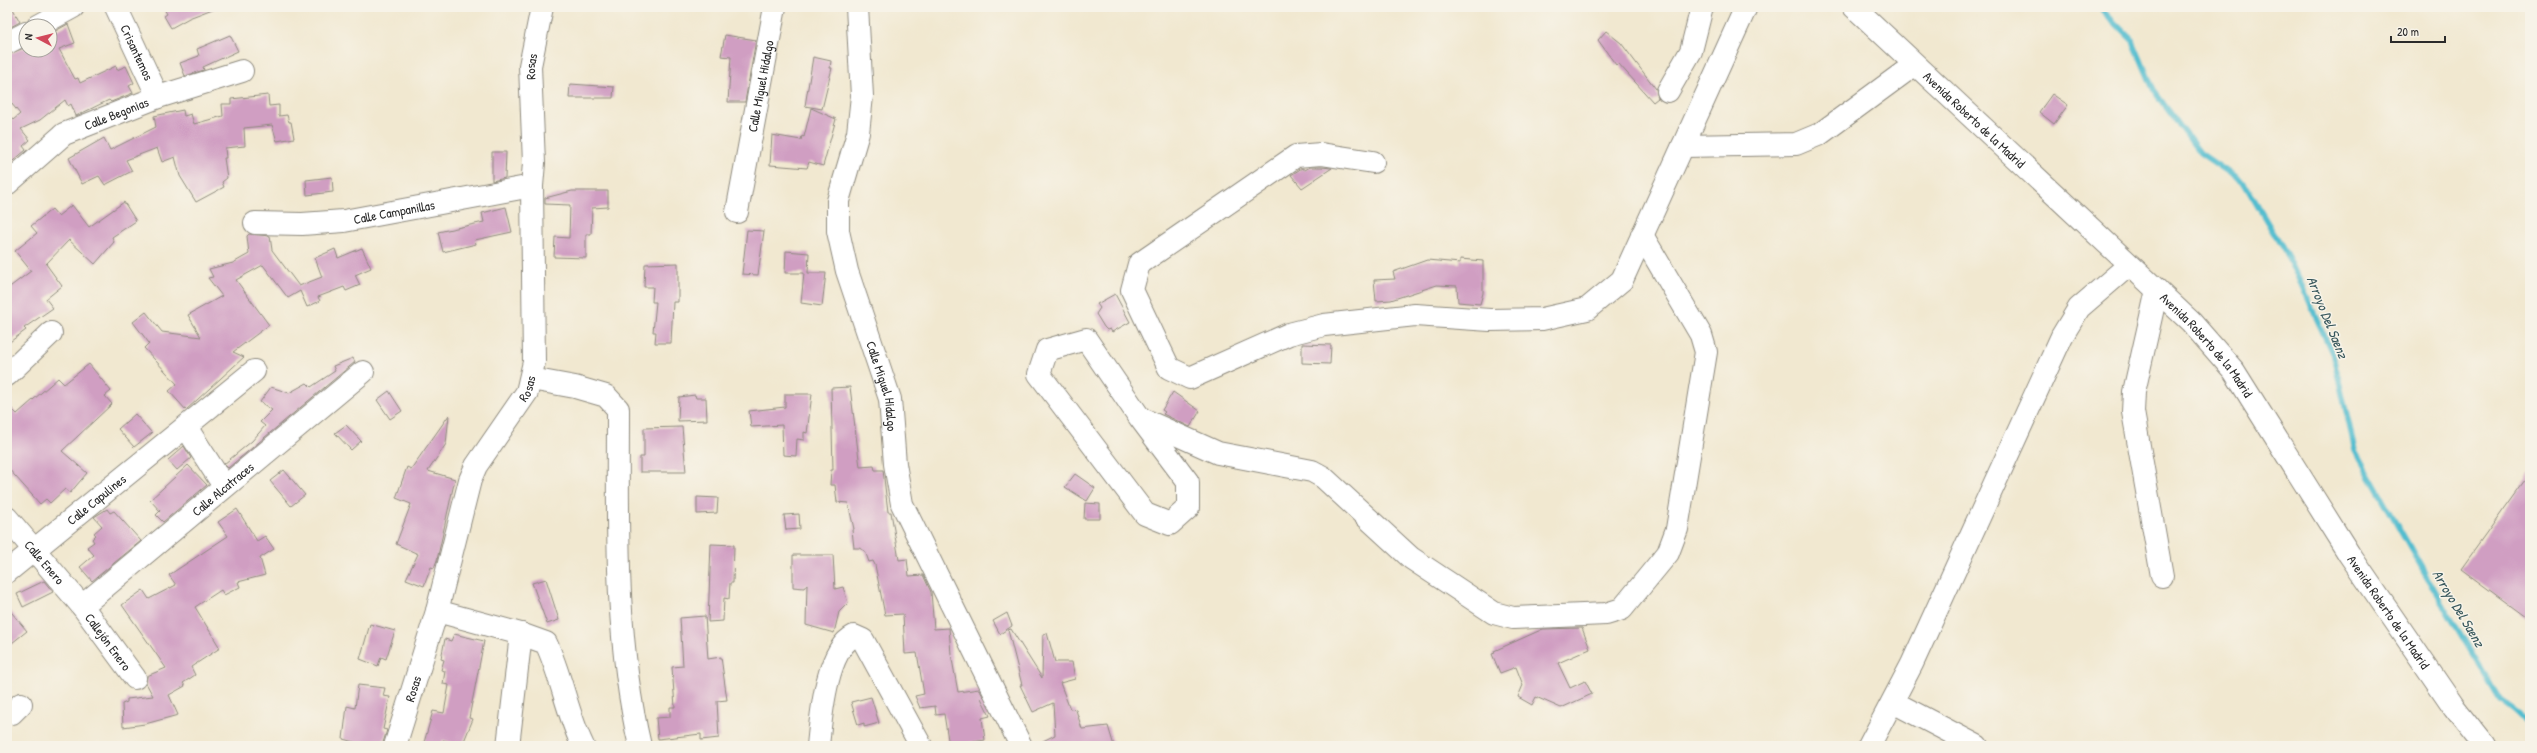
<svg xmlns="http://www.w3.org/2000/svg" width="2537" height="753" viewBox="0 0 2537 753" font-family="'Patrick Hand',sans-serif">
<style>
.lines{fill:none;stroke-linecap:round;stroke-linejoin:round}
.stream{stroke:#53bdcf;stroke-width:5.5}
.building{fill:#d09ec2}
.minor-casing{stroke:#8e8a7e;stroke-width:24}
.major-casing{stroke:#8e8a7e;stroke-width:24}
.minor{stroke:#fff;stroke-width:22}
.major{stroke:#fff;stroke-width:22}
.labels{text-anchor:middle;dominant-baseline:central;stroke-width:3;stroke-linejoin:round;paint-order:stroke}
.street-label{font-size:13px;fill:#2b2b2b;stroke:#f7f3e8}
.water-label{font-size:14px;font-style:italic;fill:#37575c;stroke:#f7f3e8}
</style>
<rect width="100%" height="100%" fill="#f7f3e8"/>
<filter id="ink" filterUnits="userSpaceOnUse"><feTurbulence type="fractalNoise" baseFrequency=".025" numOctaves="2"/><feDisplacementMap in="SourceGraphic" scale="8" xChannelSelector="R" yChannelSelector="G"/><feConvolveMatrix kernelMatrix="1 2 1 2 8 2 1 2 1" color-interpolation-filters="sRGB"/></filter>
<filter id="wash" filterUnits="userSpaceOnUse"><feTurbulence type="fractalNoise" baseFrequency=".012" numOctaves="4" result="noise"/><feDisplacementMap in="SourceGraphic" scale="16" xChannelSelector="R" yChannelSelector="G"/><feGaussianBlur stdDeviation="0.9" result="paint"/><feColorMatrix in="noise" values="0 0 0 0 0 0 0 0 0 0 0 0 0 0 0 0 0 1.4 0 .05"/><feComposite in="paint" operator="in"/></filter>
<g filter="url(#wash)">
<rect width="100%" height="100%" fill="#f1e8d0"/>
<g class="lines">
<!-- stream -->
<polyline class="stream" points="2099,7 2133,41 2154,91 2200,153 2244,183 2292,264 2333,355 2355,450 2440,600 2501,701 2530,723"/>
</g>
<g id="blocks">
<!-- building -->
<g class="building">
<polygon points="7,7 12,7 20,22 7,29"/>
<polygon points="163,7 215,7 215,8 189,18 171,28 164,16 167,14"/>
<polygon points="68,24 75,43 59,49 75,79 78,78 80,83 116,66 117,70 126,66 134,83 129,86 133,93 111,102 109,100 76,116 71,104 68,106 65,100 40,120 21,129 30,140 23,146 26,150 7,166 7,113 13,120 20,114 7,98 7,55 26,47 26,50 50,50 50,34"/>
<polygon points="1606,31 1621,43 1656,89 1658,98 1653,102 1618,63 1616,65 1598,40"/>
<polygon points="230,35 238,51 203,67 204,70 185,76 180,63 199,56 197,49"/>
<polygon points="725,35 756,40 745,102 728,102 731,57 721,56"/>
<polygon points="813,57 831,61 830,68 832,68 822,109 805,106"/>
<polygon points="570,84 614,87 613,98 569,98"/>
<polygon points="2052,94 2068,105 2054,124 2039,112"/>
<polygon points="268,95 269,106 279,105 279,116 287,115 289,122 291,122 294,138 277,141 272,125 244,128 245,146 225,148 226,158 224,158 227,178 222,182 224,187 196,202 180,176 175,157 162,162 157,148 126,160 132,171 105,185 99,176 82,184 69,158 104,138 110,150 156,127 154,116 183,110 184,116 191,114 194,124 223,116 222,104 231,104 231,99"/>
<polygon points="811,108 836,119 823,166 809,162 807,168 770,165 772,135 801,140 802,136 804,137"/>
<polygon points="492,152 506,152 505,178 492,181"/>
<polygon points="1310,167 1321,167 1332,168 1302,188 1291,175 1302,168 1305,170"/>
<polygon points="332,177 333,192 307,195 306,180"/>
<polygon points="572,191 608,191 608,207 592,208 591,234 586,234 586,258 554,257 555,237 569,238 570,205 545,204 545,198"/>
<polygon points="124,202 136,221 112,237 114,242 95,264 69,240 46,264 62,286 46,299 53,308 24,328 26,330 7,344 7,289 31,271 15,251 37,233 31,226 52,209 58,216 72,205 89,227"/>
<polygon points="506,207 512,232 475,240 476,244 443,252 438,232 484,222 482,213"/>
<polygon points="747,230 764,231 758,275 742,274"/>
<polygon points="249,234 270,236 272,250 299,286 322,277 315,258 335,249 338,258 362,248 371,268 355,275 360,285 346,291 344,287 318,297 320,301 307,307 300,291 288,298 263,265 236,280 269,325 233,352 244,357 186,410 169,391 177,384 144,348 149,343 133,322 146,312 162,332 201,337 188,315 222,296 208,278 213,277 209,269 233,263 249,254 247,236"/>
<polygon points="786,251 809,253 808,273 826,273 822,306 801,303 804,273 785,273"/>
<polygon points="1460,259 1483,261 1483,293 1480,304 1458,302 1457,286 1437,285 1391,300 1376,301 1374,280 1395,279 1393,272 1427,260 1460,263"/>
<polygon points="678,263 678,302 673,302 671,343 655,343 656,332 653,332 656,302 652,302 653,287 644,287 645,264"/>
<polygon points="1115,294 1130,322 1112,332 1110,329 1107,330 1104,327 1096,314 1100,308 1097,304"/>
<polygon points="1302,344 1331,345 1330,364 1302,363"/>
<polygon points="353,358 355,362 228,468 224,464 252,441 265,426 260,422 272,410 260,402 271,387 289,393 307,383 311,387 335,371 333,366"/>
<polygon points="89,364 111,391 105,396 112,404 62,451 87,473 70,493 65,489 50,503 46,499 40,504 7,467 7,404 17,414 58,378 64,384"/>
<polygon points="850,387 860,467 874,466 875,470 883,470 888,512 891,512 899,560 907,559 909,576 923,575 931,592 934,629 949,628 951,654 958,692 979,689 983,696 981,698 990,716 982,718 985,740 949,746 944,714 936,715 935,706 920,708 915,696 924,694 917,653 905,654 903,614 885,615 875,565 873,561 869,562 865,551 859,548 854,548 852,530 854,529 848,503 837,502 835,485 830,485 831,470 833,470 831,388"/>
<polygon points="389,391 402,411 390,419 377,400"/>
<polygon points="1173,392 1200,411 1190,427 1163,414 1165,412 1162,410"/>
<polygon points="785,394 812,394 807,433 804,432 804,440 797,439 796,456 783,455 782,425 751,427 749,411 785,407"/>
<polygon points="695,395 696,398 706,398 707,420 678,421 679,397"/>
<polygon points="135,414 152,433 134,447 118,429"/>
<polygon points="449,415 446,444 428,471 455,479 437,560 434,568 431,567 424,586 406,579 418,554 396,544 411,504 396,498 407,467 411,469"/>
<polygon points="346,425 361,441 351,450 335,433"/>
<polygon points="682,427 686,472 640,472 640,457 644,457 644,428"/>
<polygon points="184,446 191,458 177,470 168,460"/>
<polygon points="188,465 207,485 163,522 156,515 160,511 150,500"/>
<polygon points="284,470 305,495 291,506 270,481"/>
<polygon points="2530,473 2530,620 2461,569"/>
<polygon points="1075,474 1095,488 1087,501 1065,487"/>
<polygon points="697,497 718,498 717,513 697,514"/>
<polygon points="1085,503 1100,504 1100,519 1084,519"/>
<polygon points="107,509 110,513 114,511 141,541 92,581 80,567 94,555 87,547 94,542 92,539 96,535 94,533 102,526 94,517"/>
<polygon points="237,509 257,541 265,536 274,549 260,558 265,575 238,582 240,587 224,595 221,590 195,607 220,648 191,667 195,675 183,683 185,686 169,695 178,715 145,724 123,727 122,704 127,702 127,699 153,696 146,683 147,676 166,668 122,605 143,590 149,599 176,585 169,575 228,536 218,522"/>
<polygon points="799,514 800,529 786,530 784,515"/>
<polygon points="711,544 734,545 733,583 730,583 729,599 724,598 723,621 708,622"/>
<polygon points="793,555 833,555 835,589 843,587 848,603 839,612 834,633 806,625 807,584 804,588 793,587"/>
<polygon points="546,579 559,620 547,624 532,583"/>
<polygon points="44,581 53,592 23,607 17,594"/>
<polygon points="7,607 27,631 7,647"/>
<polygon points="1007,613 1012,626 1000,634 993,621"/>
<polygon points="705,616 708,659 721,657 727,700 717,701 719,738 701,740 701,734 658,739 656,718 670,717 670,707 675,707 672,667 683,666 680,618"/>
<polygon points="370,624 395,631 386,659 381,657 378,666 360,659"/>
<polygon points="1582,628 1590,649 1558,663 1570,688 1585,681 1592,694 1561,708 1536,697 1532,705 1518,697 1523,685 1516,667 1500,673 1492,654 1495,653 1494,651 1543,629"/>
<polygon points="1011,629 1042,678 1043,634 1047,633 1055,662 1072,662 1075,679 1060,683 1070,709 1076,710 1082,729 1108,726 1114,746 1033,746 1055,735 1053,703 1033,712 1020,685 1022,685 1008,630"/>
<polygon points="454,634 484,641 469,718 473,719 462,746 443,740 441,746 423,746 433,711 444,713 449,685 443,684 445,671 441,670 444,660 441,659 445,639 451,641"/>
<polygon points="358,685 385,688 383,696 390,697 383,729 387,730 382,746 368,746 343,739 347,706 355,708"/>
<polygon points="871,697 879,723 864,727 864,723 858,725 851,702"/>
</g>
</g>
</g>
<g filter="url(#ink)">
<use href="#blocks" fill-opacity="0" stroke="#8e8a7e" stroke-width="1"/>
<g class="lines">
<!-- minor casing -->
<g class="minor-casing">
<g id="minor">
<path id="s1" d="M116,7L158,97"/>
<path id="s2" d="M857,7L862,96L858,133L838,201V231L847,271L890,399L895,464L902,504L1021,746"/>
<polyline points="38,26 73,7"/>
<polyline points="7,43 26,33"/>
<polyline points="1668,91 1691,51 1702,7"/>
<polyline points="1683,146 1796,144 1820,134 1914,65"/>
<polyline points="1373,162 1321,154 1296,156 1139,264 1132,290 1169,368 1190,378 1289,334 1324,325 1415,315 1490,320 1542,319 1587,309 1622,280 1746,7"/>
<path id="s3" d="M7,184L64,134L158,97L242,71"/>
<path id="s4" d="M737,212L775,7"/>
<path id="s5" d="M255,223L302,224L344,221L532,186"/>
<polyline points="2157,290 2134,392 2133,412 2162,576"/>
<polyline points="7,375 51,333"/>
<path d="M531,379L575,387L606,396L618,409C618,521 614,635 640,746"/>
<polyline points="1140,418 1188,482 1188,508 1170,524 1145,514 1039,374 1047,350 1086,339 1140,418 1218,453 1312,471 1323,477 1411,558 1494,613 1513,618 1606,614 1622,609 1668,553 1677,529 1706,352 1701,335 1642,235"/>
<polyline points="186,427 224,486"/>
<path id="s6" d="M7,518L82,606L135,678"/>
<path id="s7" d="M7,572L254,371"/>
<path id="s8" d="M82,606L363,372"/>
<path d="M437,611L521,634L546,643C562,677 567,714 583,746"/>
<polyline points="1893,702 1977,746"/>
<polyline points="7,713 12,713 21,704"/>
<path id="s9" d="M395,746L437,611L470,480L476,466L527,392L534,362L532,186L534,163L530,66L542,7"/>
<polyline points="508,746 521,634"/>
<path d="M818,746C821,717 826,650 854,636L863,640L921,746"/>
<polyline points="1869,746 1912,664 2062,336 2079,308 2129,265"/>
</g>
</g>
<!-- major casing -->
<g class="major-casing">
<g id="major">
<path id="s10" d="M1854,7L2191,322L2234,371L2349,554L2454,707L2485,746"/>
</g>
</g>
<!-- minor -->
<use href="#minor" class="minor"/>
<!-- major -->
<use href="#major" class="major"/>
</g>
</g>
<g class="labels">
<!-- street labels -->
<g class="street-label">
<text stroke="none"><textPath href="#s1" startOffset="50">Crisantemos</textPath></text>
<text stroke="none"><textPath href="#s9" startOffset="708">Rosas</textPath></text>
<text stroke="none"><textPath href="#s4" startOffset="128">Calle Miguel Hidalgo</textPath></text>
<text stroke="none"><textPath href="#s3" startOffset="132">Calle Begonias</textPath></text>
<text stroke="none"><textPath href="#s10" startOffset="165">Avenida Roberto de la Madrid</textPath></text>
<text stroke="none"><textPath href="#s5" startOffset="140">Calle Campanillas</textPath></text>
<text stroke="none"><textPath href="#s10" startOffset="489">Avenida Roberto de la Madrid</textPath></text>
<text stroke="none"><textPath href="#s2" startOffset="389">Calle Miguel Hidalgo</textPath></text>
<text stroke="none"><textPath href="#s9" startOffset="385">Rosas</textPath></text>
<text stroke="none"><textPath href="#s8" startOffset="183">Calle Alcatraces</textPath></text>
<text stroke="none"><textPath href="#s7" startOffset="115">Calle Capulines</textPath></text>
<text stroke="none"><textPath href="#s6" startOffset="58">Calle Enero</textPath></text>
<text stroke="none"><textPath href="#s10" startOffset="813">Avenida Roberto de la Madrid</textPath></text>
<text stroke="none"><textPath href="#s6" startOffset="160">Callejón Enero</textPath></text>
<text stroke="none"><textPath href="#s9" startOffset="60">Rosas</textPath></text>
</g>
<!-- water labels -->
<g class="water-label">
<text transform="translate(2328 317) rotate(68)">Arroyo Del Saenz</text>
<text transform="translate(2459 608) rotate(59)">Arroyo Del Saenz</text>
</g>
</g>
<!-- margin -->
<rect width="2537" height="753" fill="none" stroke="#f7f3e8" stroke-width="24"/>
<!-- north arrow -->
<g transform="translate(38 38) rotate(277)"><circle r="19" fill="#f7f3e8" stroke="#a5a39c"/>
<path d="M0-3L7 15L0 10L-7 15Z" fill="#d1495b"/>
<text y="-6" font-size="11" font-weight="bold" text-anchor="middle" fill="#2b2b2b">N</text>
</g>
<!-- scale -->
<path d="M2391 36v6h54v-6" fill="none" stroke="#2b2b2b" stroke-width="2"/>
<text x="2397" y="36" font-size="12" fill="#2b2b2b" stroke="#f7f3e8" stroke-width="3" paint-order="stroke">20 m</text>
</svg>
